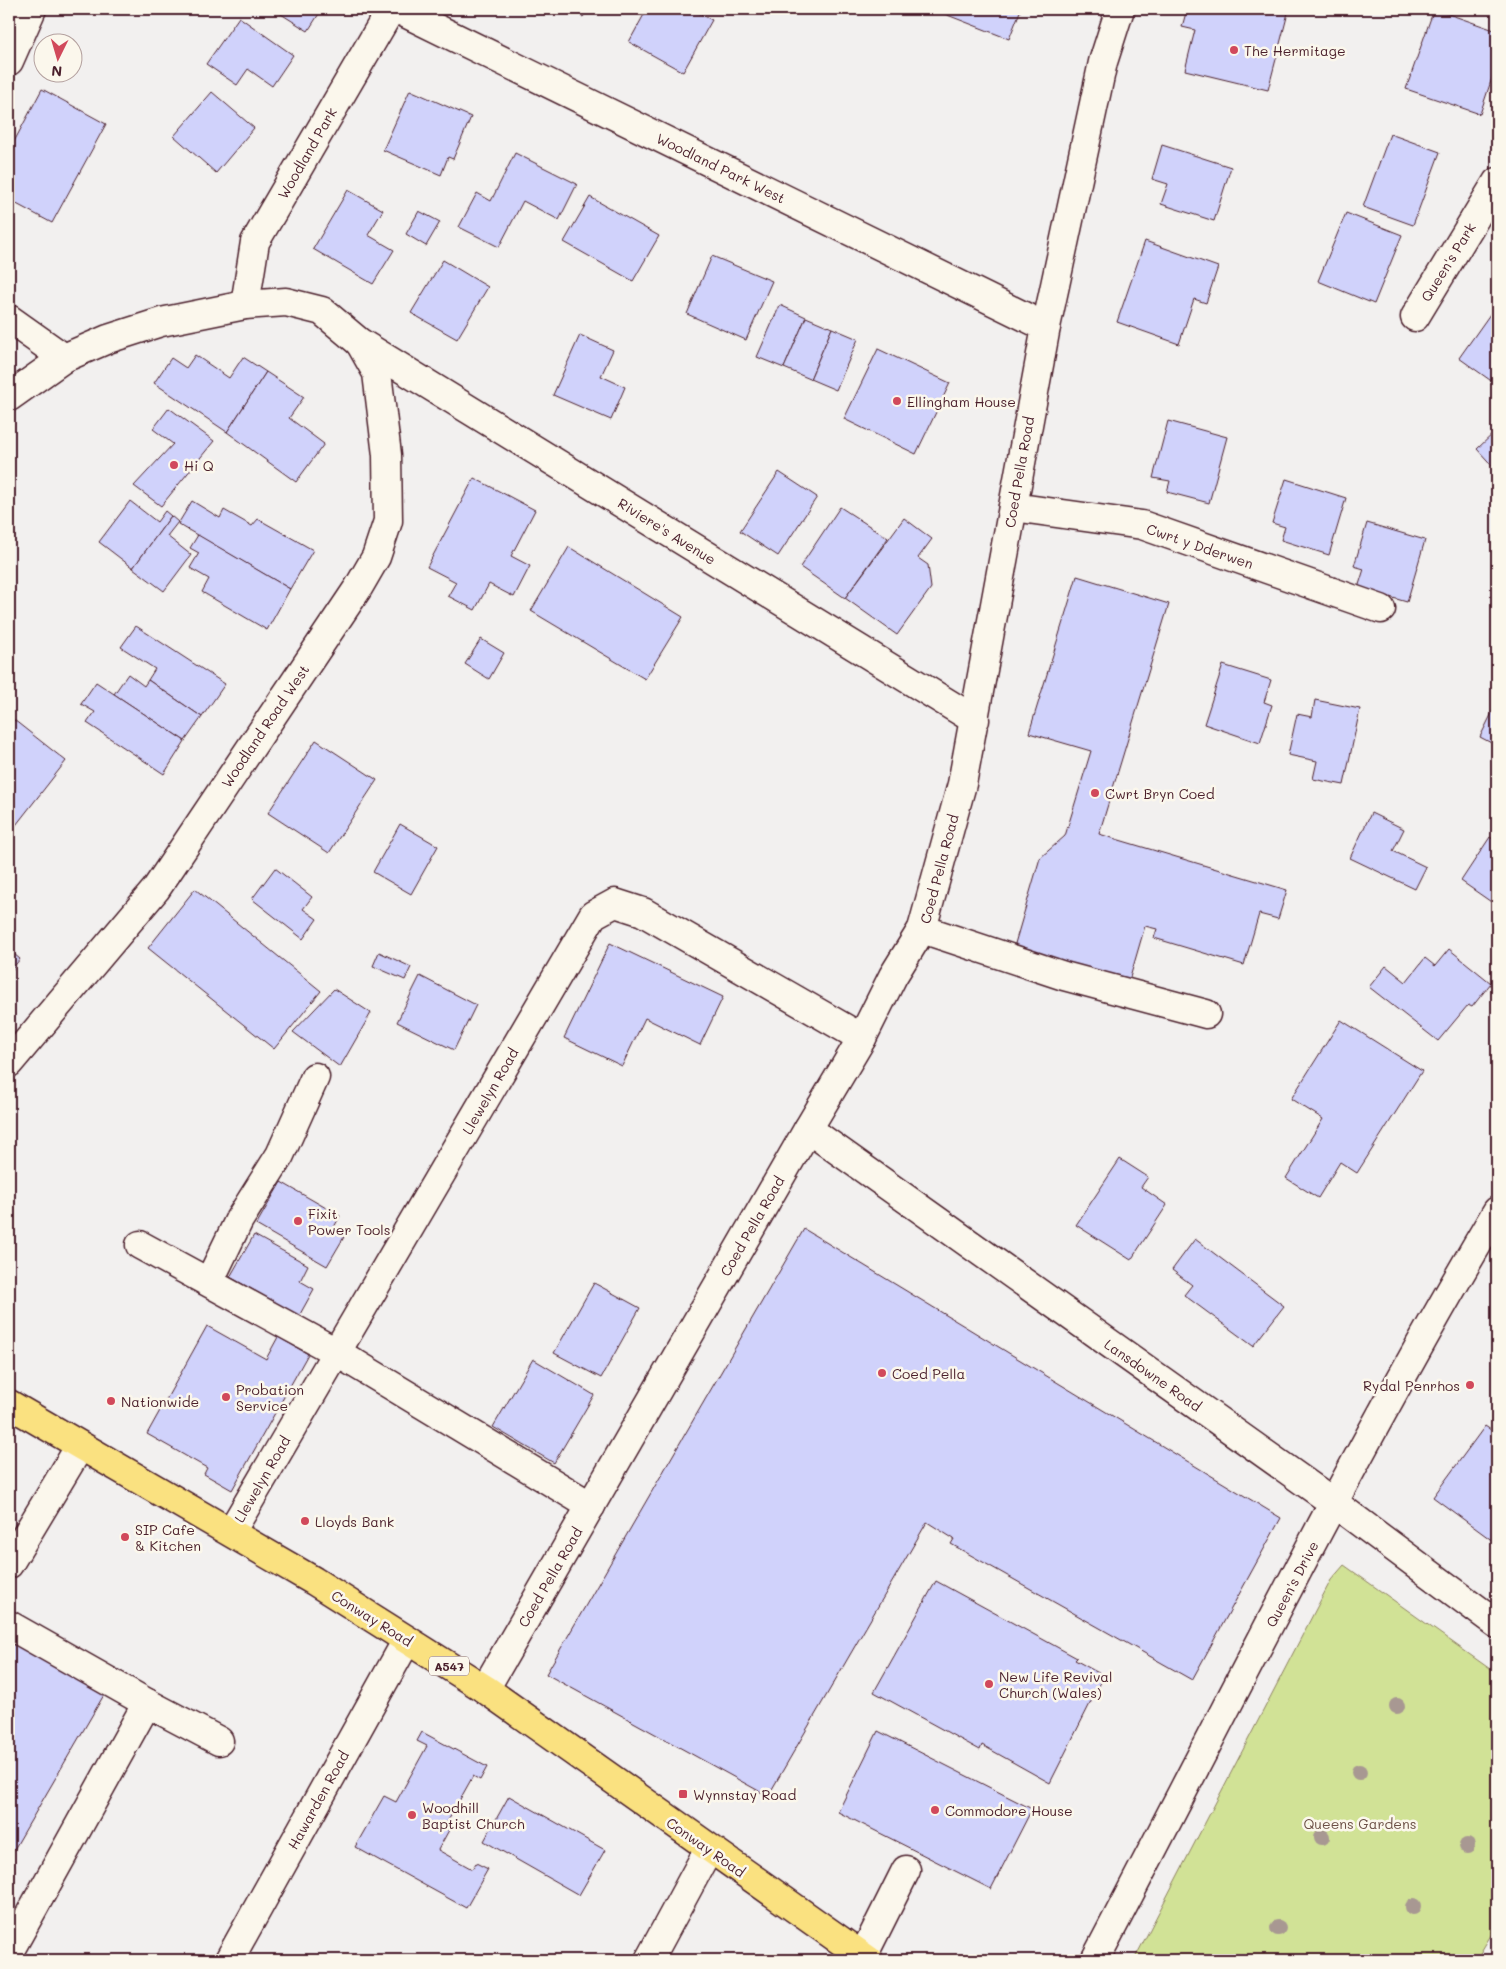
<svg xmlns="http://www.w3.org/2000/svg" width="1506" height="1969" viewBox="0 0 1506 1969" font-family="Mali,sans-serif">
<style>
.green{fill:#d1e296;stroke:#8e8060}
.building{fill:#d0d2fb;stroke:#4a1f2b}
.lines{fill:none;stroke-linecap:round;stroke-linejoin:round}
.minor-casing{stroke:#4a1f2b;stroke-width:31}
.major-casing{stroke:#4a1f2b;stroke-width:31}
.minor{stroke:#fbf7ec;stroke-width:28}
.major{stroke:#fae180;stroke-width:28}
.tree{fill:#a89892}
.poi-dot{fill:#d1495b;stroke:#fbf7ec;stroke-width:2}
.labels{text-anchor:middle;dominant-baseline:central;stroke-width:5;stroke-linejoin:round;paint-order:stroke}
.shield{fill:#fbf7ec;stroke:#7f6065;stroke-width:1}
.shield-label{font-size:12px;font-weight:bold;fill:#4a1f2b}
.poi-label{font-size:14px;fill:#4a1f2b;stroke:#fbf7ec;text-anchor:start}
.street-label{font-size:14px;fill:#4a1f2b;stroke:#fbf7ec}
.park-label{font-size:14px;fill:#6c5046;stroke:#fbf7ec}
</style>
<rect width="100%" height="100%" fill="#f2f0ef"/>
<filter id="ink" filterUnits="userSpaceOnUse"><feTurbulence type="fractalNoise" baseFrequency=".02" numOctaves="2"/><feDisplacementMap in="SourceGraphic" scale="10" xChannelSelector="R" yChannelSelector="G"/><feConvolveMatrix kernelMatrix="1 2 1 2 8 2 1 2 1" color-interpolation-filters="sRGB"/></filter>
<g filter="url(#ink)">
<!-- green -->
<polygon class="green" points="1344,1565 1497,1674 1497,1925 1476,1960 1134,1960 1331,1580"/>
<!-- building -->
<g class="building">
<polygon points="273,9 322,9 308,31"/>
<polygon points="570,9 588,9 583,17"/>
<polygon points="647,9 691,9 712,20 683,72 629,42"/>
<polygon points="932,9 1021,9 1009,39"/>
<polygon points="1187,9 1289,9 1268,90 1185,70 1195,30 1182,27"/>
<polygon points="1434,9 1497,31 1497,63 1480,114 1406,89"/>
<polygon points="239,17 293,55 272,86 248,69 237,85 206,64"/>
<polygon points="42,89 106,124 52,223 9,200 9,185 11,180 9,179 9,151"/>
<polygon points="410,90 471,117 453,159 448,157 441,175 383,150"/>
<polygon points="212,92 254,128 216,173 174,136"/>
<polygon points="1390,134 1440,152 1413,225 1363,207"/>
<polygon points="1162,145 1231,167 1214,221 1161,204 1168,184 1152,179"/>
<polygon points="515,153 577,184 559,220 523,201 499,247 459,227 477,193 491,201"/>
<polygon points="348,190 383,210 368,235 394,250 373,284 313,249"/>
<polygon points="590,197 659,236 633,281 564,242"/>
<polygon points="419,211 440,222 426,246 406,234"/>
<polygon points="1346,213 1402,235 1374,304 1318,281"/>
<polygon points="1145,241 1218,267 1206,303 1194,299 1179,344 1117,322"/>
<polygon points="712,256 772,281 746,340 687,314"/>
<polygon points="443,260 488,287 457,339 411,313"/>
<polygon points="780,305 806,317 784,368 757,357"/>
<polygon points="1495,307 1497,309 1497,385 1459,358"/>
<polygon points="806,317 832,328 810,379 784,368"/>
<polygon points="832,328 858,339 836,390 810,379"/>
<polygon points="580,335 613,350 601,376 625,387 611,420 553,395"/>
<polygon points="878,349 950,383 916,454 844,419"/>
<polygon points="195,355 229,378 243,357 266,372 227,432 154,383 171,358 186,368"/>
<polygon points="266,372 304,397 289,418 324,444 296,482 227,432"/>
<polygon points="169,408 214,441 161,506 134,486 173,444 153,429"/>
<polygon points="1168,421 1227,437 1209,503 1167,492 1170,481 1153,478"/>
<polygon points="1497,430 1497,471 1477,449"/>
<polygon points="779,472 817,497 778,556 740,531"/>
<polygon points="474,478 535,510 511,556 530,566 514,597 489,584 475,610 448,596 456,582 427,567"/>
<polygon points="1286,479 1346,498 1329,555 1281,540 1285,527 1272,523"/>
<polygon points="130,501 157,522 165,511 171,516 133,568 99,542"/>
<polygon points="192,501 220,518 224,510 252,526 258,519 313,550 290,589 178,524"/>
<polygon points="840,507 888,538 845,598 800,567"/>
<polygon points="171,516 178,522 167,536 191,555 164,591 133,568"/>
<polygon points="904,518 932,539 918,558 928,565 931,588 897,635 845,598"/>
<polygon points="1367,523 1425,540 1407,602 1358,588 1364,569 1354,566"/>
<polygon points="198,535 290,589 267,630 202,592 209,579 190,568 199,553 190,548"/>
<polygon points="569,547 683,617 645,679 531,611"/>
<polygon points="1077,576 1169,604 1099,834 1287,890 1278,919 1259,914 1244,965 1154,938 1157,929 1145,926 1129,981 1014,947 1040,858 1065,836 1091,751 1029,733"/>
<polygon points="136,626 225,684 202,717 148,680 155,669 121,647"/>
<polygon points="481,639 504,653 489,679 465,664"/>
<polygon points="1223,665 1271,680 1264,702 1272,705 1260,743 1204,724"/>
<polygon points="128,674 144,686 148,680 202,717 185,741 114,694"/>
<polygon points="96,682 185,741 164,774 87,723 95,712 81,704"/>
<polygon points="1315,700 1360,709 1344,785 1313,779 1317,761 1288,755 1297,714 1312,717"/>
<polygon points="1497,703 1497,746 1480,737"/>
<polygon points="9,716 66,761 9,834"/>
<polygon points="316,740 377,780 329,853 268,813"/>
<polygon points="1371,813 1404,829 1393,851 1426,867 1415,889 1350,858"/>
<polygon points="400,824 438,846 411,894 373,872"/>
<polygon points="1490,837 1497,842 1497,906 1461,881"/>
<polygon points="275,868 312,897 303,909 317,919 303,939 252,899"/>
<polygon points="195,889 321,991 274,1049 148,948"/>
<polygon points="610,943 723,997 700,1045 645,1018 622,1066 564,1038"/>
<polygon points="1449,949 1491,983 1472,1007 1468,1005 1438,1041 1369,987 1386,966 1406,982 1425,958 1435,966"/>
<polygon points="9,950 20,959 9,973"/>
<polygon points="379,952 411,967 405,980 373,966"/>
<polygon points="420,976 476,1005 454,1050 397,1022"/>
<polygon points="334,989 371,1013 340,1067 293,1032"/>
<polygon points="1341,1020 1422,1071 1357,1173 1340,1162 1318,1198 1286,1178 1323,1119 1291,1099"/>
<polygon points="1120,1159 1148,1177 1141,1187 1167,1205 1131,1260 1076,1225"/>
<polygon points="281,1182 340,1216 332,1231 344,1237 327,1266 256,1225"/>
<polygon points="804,1229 1281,1518 1192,1680 951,1544 954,1539 927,1522 768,1796 546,1674"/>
<polygon points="254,1235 308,1265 300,1281 314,1289 299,1316 230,1277"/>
<polygon points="1195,1239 1284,1306 1253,1346 1184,1295 1192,1285 1172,1270"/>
<polygon points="594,1283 640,1308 601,1378 554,1353"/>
<polygon points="207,1326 266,1359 278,1337 308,1354 232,1490 204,1474 207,1468 147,1434"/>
<polygon points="533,1359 594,1395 554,1463 493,1427"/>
<polygon points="1485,1426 1497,1434 1497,1544 1433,1497"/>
<polygon points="936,1581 1077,1658 1075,1660 1104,1676 1050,1783 982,1745 980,1750 874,1692"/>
<polygon points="18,1636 108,1688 9,1858 9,1652"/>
<polygon points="878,1731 1032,1809 991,1889 838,1812"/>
<polygon points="422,1732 487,1767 480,1780 473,1776 444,1828 449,1830 438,1850 472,1869 476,1863 488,1869 466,1908 355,1847 384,1796 396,1802 427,1746 417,1741"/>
<polygon points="509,1796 605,1850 579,1895 484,1841"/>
</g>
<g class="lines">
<!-- minor casing -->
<g class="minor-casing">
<g id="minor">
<polyline points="397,9 1046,327"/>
<polyline points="9,61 32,9"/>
<polyline points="245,305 255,242 391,9"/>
<polyline points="1415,317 1497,182"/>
<polyline points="9,319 64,358"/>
<polyline points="9,397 64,358 108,339 161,322 245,305 286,302 322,311 359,342 975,720"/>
<polyline points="1013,507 1142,525 1381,609"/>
<polyline points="922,929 1064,976 1206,1014"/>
<polyline points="9,1063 156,889 358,588 376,557 388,521 387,455 377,373 360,343"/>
<polyline points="808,1129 1334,1503 1497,1624"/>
<polyline points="140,1245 336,1352 591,1506"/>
<polyline points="209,1282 239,1220 280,1155 315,1077"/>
<polyline points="231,1532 593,915 615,903 643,912 862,1038"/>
<polyline points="9,1564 80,1446"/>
<polyline points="9,1625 147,1703 9,1952"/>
<polyline points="485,1689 808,1129 862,1038 893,976 922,929 962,784 1046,327 1103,62 1120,9"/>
<polyline points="147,1703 219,1741"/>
<polyline points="863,1956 906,1870"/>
<polyline points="229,1960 407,1640"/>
<polyline points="649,1960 709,1849"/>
<path d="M1095,1960C1227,1709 1352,1455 1497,1211"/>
</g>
</g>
<!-- major casing -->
<g class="major-casing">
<polyline id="major" points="9,1404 314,1581 485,1689 868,1960"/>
</g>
<!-- minor -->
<use href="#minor" class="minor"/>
<!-- major -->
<use href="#major" class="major"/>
</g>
<!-- trees -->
<g class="tree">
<circle cx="1397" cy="1706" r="8"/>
<circle cx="1359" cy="1772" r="8"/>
<circle cx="1322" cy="1837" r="8"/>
<circle cx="1467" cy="1846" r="8"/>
<circle cx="1413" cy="1907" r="8"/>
<circle cx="1278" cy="1928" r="8"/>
</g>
</g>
<!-- markers -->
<g class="poi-dot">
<circle cx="1234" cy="50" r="5"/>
<circle cx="897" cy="401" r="5"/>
<circle cx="174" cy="465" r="5"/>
<circle cx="1095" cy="793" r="5"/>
<circle cx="298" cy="1221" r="5"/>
<circle cx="882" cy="1373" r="5"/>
<circle cx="1470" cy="1385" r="5"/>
<circle cx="226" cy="1397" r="5"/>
<circle cx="111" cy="1401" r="5"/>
<circle cx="305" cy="1521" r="5"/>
<circle cx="125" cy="1537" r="5"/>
<circle cx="989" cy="1684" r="5"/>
<rect x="678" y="1789" width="10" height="10" rx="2.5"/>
<circle cx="935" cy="1810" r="5"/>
<circle cx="412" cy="1815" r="5"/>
</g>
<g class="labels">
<!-- shield labels -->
<rect class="shield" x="429" y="1656.5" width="40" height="19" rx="4"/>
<g class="shield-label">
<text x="449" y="1666">A547</text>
</g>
<!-- poi labels -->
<g class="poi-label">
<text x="1244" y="50">The Hermitage</text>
<text x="907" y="401">Ellingham House</text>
<text x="184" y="465">Hi Q</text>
<text x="1105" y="793">Cwrt Bryn Coed</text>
<text x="308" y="1213">Fixit<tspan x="308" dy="16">Power Tools</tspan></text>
<text x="892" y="1373">Coed Pella</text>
<text x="1460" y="1385" text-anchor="end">Rydal Penrhos</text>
<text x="236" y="1389">Probation<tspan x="236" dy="16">Service</tspan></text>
<text x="121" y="1401">Nationwide</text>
<text x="315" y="1521">Lloyds Bank</text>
<text x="135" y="1529">SIP Cafe<tspan x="135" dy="16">&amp; Kitchen</tspan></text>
<text x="999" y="1676">New Life Revival<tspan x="999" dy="16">Church (Wales)</tspan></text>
<text x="693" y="1794">Wynnstay Road</text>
<text x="422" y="1807">Woodhill<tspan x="422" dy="16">Baptist Church</tspan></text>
<text x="945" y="1810">Commodore House</text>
</g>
<!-- street labels -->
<g class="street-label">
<text transform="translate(307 153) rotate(-60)">Woodland Park</text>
<text transform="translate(721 168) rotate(26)">Woodland Park West</text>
<text transform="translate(1448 262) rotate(-58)">Queen's Park</text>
<text transform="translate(1019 472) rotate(-80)">Coed Pella Road</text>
<text transform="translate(667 531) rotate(32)">Riviere's Avenue</text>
<text transform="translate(1200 546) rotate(19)">Cwrt y Dderwen</text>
<text transform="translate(265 726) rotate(-56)">Woodland Road West</text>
<text transform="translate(939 869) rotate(-75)">Coed Pella Road</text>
<text transform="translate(490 1091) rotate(-60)">Llewelyn Road</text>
<text transform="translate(752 1226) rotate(-60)">Coed Pella Road</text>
<text transform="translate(1153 1375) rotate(35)">Lansdowne Road</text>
<text transform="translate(262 1479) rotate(-60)">Llewelyn Road</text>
<text transform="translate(550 1577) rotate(-60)">Coed Pella Road</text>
<text transform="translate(1292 1584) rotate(-62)">Queen's Drive</text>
<text transform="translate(372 1618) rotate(32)">Conway Road</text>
<text transform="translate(318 1800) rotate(-61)">Hawarden Road</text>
<text transform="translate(706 1847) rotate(35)">Conway Road</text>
</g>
<!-- park labels -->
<g class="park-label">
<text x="1360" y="1823">Queens Gardens</text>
</g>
</g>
<!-- margin -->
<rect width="1506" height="1969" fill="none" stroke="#fbf7ec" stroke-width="30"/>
<rect x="15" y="15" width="1476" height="1939" fill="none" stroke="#4a1f2b" stroke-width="2" filter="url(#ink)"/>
<!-- north arrow -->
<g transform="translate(58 58) rotate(185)"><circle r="24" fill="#fbf7ec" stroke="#b4a19f"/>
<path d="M0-4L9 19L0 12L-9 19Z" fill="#d1495b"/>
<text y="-8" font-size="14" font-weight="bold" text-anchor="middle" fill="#4a1f2b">N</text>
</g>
</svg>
